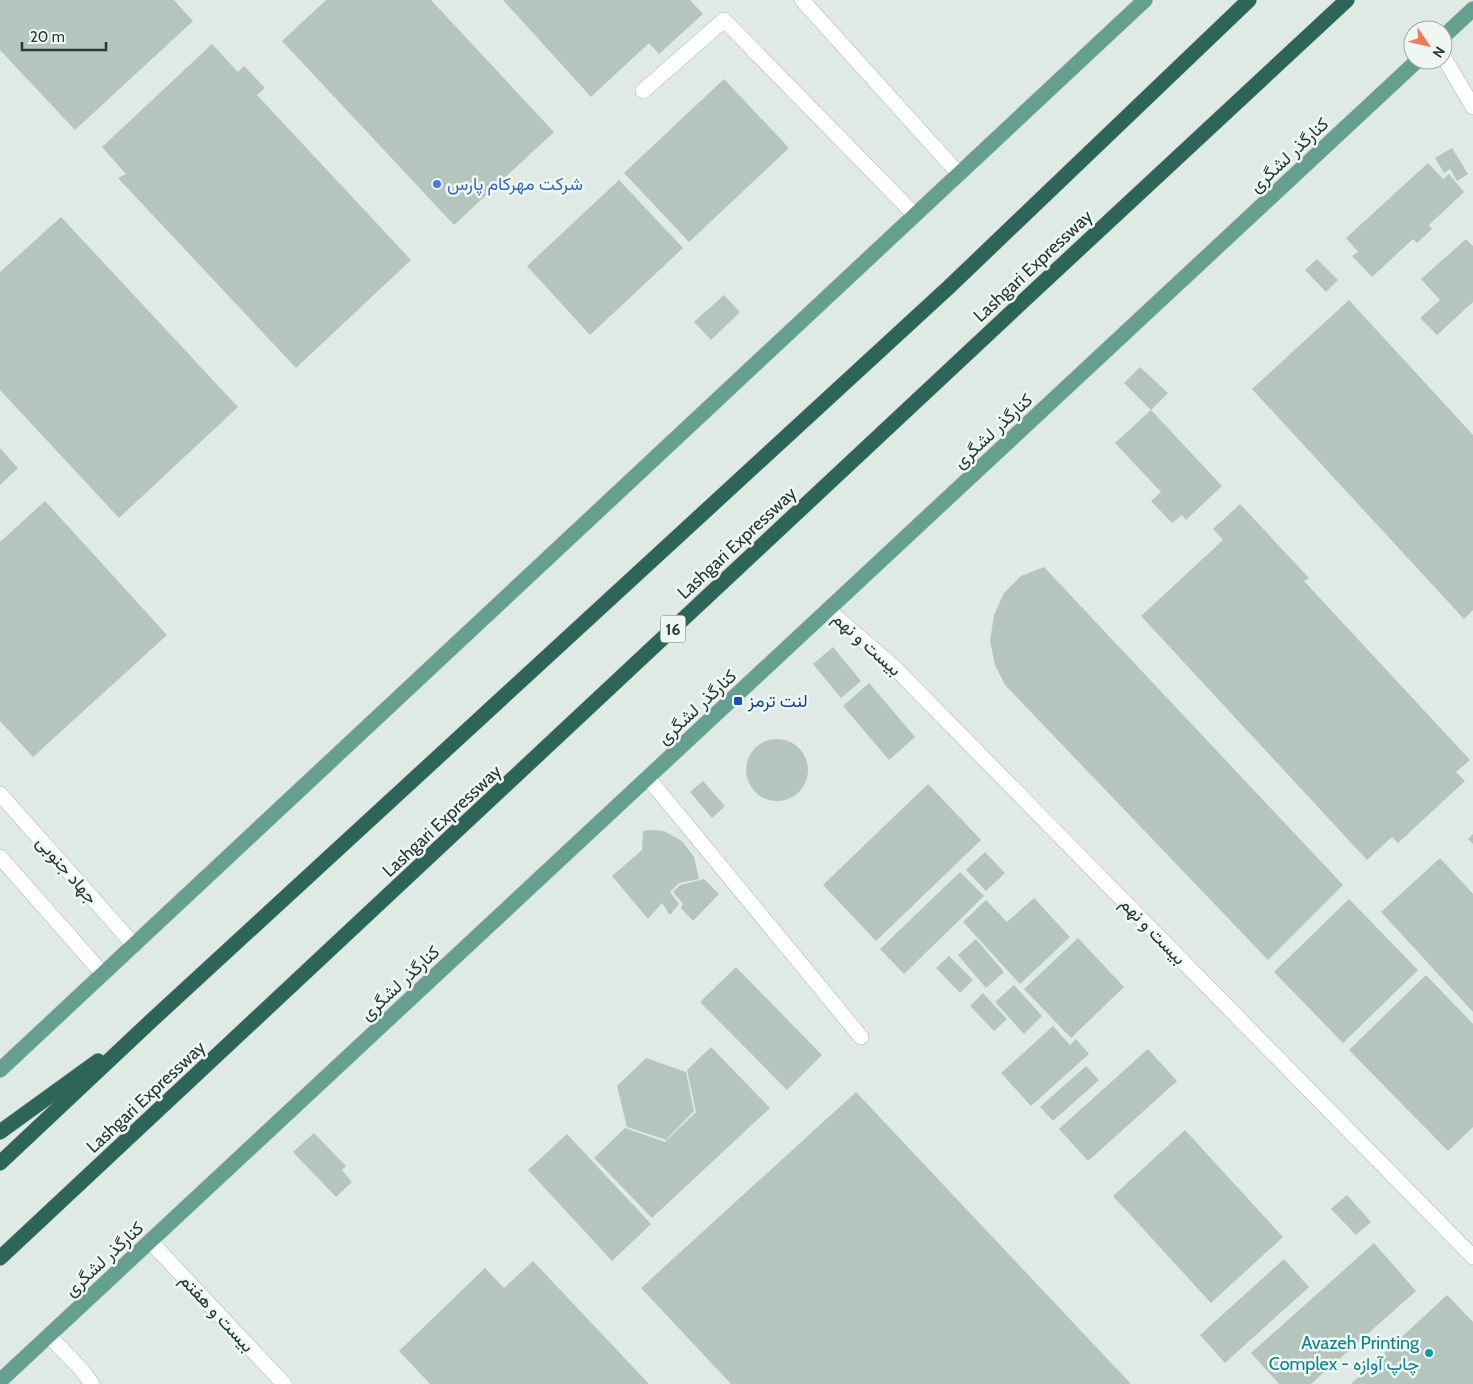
<svg xmlns="http://www.w3.org/2000/svg" width="1473" height="1384" viewBox="0 0 1473 1384" font-family="Cabin,Vazirmatn,sans-serif">
<style>
.building{fill:#b5c5be}
.lines{fill:none;stroke-linecap:round;stroke-linejoin:round}
.minor-casing{stroke:#a3b2ac;stroke-width:16}
.major-casing{stroke:#bcc4c2;stroke-width:16}
.highway-casing{stroke:#bcc4c2;stroke-width:16}
.minor{stroke:#fff;stroke-width:15}
.major{stroke:#659f8f;stroke-width:15}
.highway{stroke:#2e6559;stroke-width:15}
.shop-dot{fill:#3f7fe0;stroke:#f0f7f3;stroke-width:2}
.transit-dot{fill:#1a4fb4;stroke:#f0f7f3;stroke-width:2}
.culture-dot{fill:#0f9aa8;stroke:#f0f7f3;stroke-width:2}
.labels{text-anchor:middle;dominant-baseline:central;stroke-width:5;stroke-linejoin:round;paint-order:stroke}
.shield{fill:#f0f7f3;stroke:#5f736d;stroke-width:1}
.shield-label{font-size:16px;font-weight:bold;fill:#213a33}
.street-label{font-size:18px;fill:#213a33;stroke:#f0f7f3}
.shop-label{font-size:18px;fill:#366cbe;stroke:#f0f7f3;text-anchor:start}
.transit-label{font-size:18px;fill:#164399;stroke:#f0f7f3;text-anchor:start}
.culture-label{font-size:18px;fill:#0d838f;stroke:#f0f7f3;text-anchor:end}
</style>
<rect width="100%" height="100%" fill="#e0eae5"/>
<!-- building -->
<g class="building">
<polygon points="0,0 174,0 193,21 75,130 0,50"/>
<polygon points="326,0 431,0 554,132 454,225 282,41"/>
<polygon points="503,0 690,0 703,14 659,54 649,43 591,97"/>
<polygon points="212,44 238,72 244,66 265,88 257,95 411,260 296,368 118,178 126,174 102,147"/>
<polygon points="724,79 789,148 689,242 624,173"/>
<polygon points="1452,148 1468,174 1457,181 1450,169 1444,173 1435,158"/>
<polygon points="1428,163 1443,179 1449,174 1464,192 1429,225 1432,229 1417,243 1413,239 1372,277 1352,256 1358,252 1346,238"/>
<polygon points="619,180 683,248 590,335 527,266"/>
<polygon points="61,217 238,407 119,518 0,390 0,272"/>
<polygon points="1466,239 1473,246 1473,302 1437,335 1420,318 1440,300 1421,279"/>
<polygon points="1317,259 1338,280 1326,292 1305,270"/>
<polygon points="724,295 740,312 711,340 694,322"/>
<polygon points="1349,300 1473,435 1473,610 1464,619 1252,389"/>
<polygon points="1140,367 1168,393 1151,410 1124,383"/>
<polygon points="1151,410 1222,486 1186,520 1182,515 1172,523 1151,501 1161,492 1115,443"/>
<polygon points="0,448 18,468 0,485"/>
<polygon points="45,501 167,635 33,757 0,721 0,542"/>
<polygon points="1240,504 1309,578 1304,581 1470,760 1456,772 1465,781 1398,843 1392,837 1367,860 1141,616 1223,540 1213,529"/>
<polygon points="1044,567 1343,885 1268,960 1005,685 995,665 990,641 994,615 1004,593 1021,576"/>
<polygon points="833,647 861,681 841,698 813,664"/>
<polygon points="869,683 915,737 889,760 843,706"/>
<circle cx="777" cy="770" r="31"/>
<polygon points="703,781 725,806 712,818 690,792"/>
<polygon points="928,784 981,840 876,941 823,885"/>
<polygon points="651,830 664,831 682,841 694,857 699,879 679,883 670,892 679,904 670,915 662,903 648,919 612,876 642,850 643,831"/>
<polygon points="1473,834 1473,844 1468,839"/>
<polygon points="985,852 1005,873 986,891 966,870"/>
<polygon points="1440,858 1473,894 1473,1012 1381,912"/>
<polygon points="960,872 984,896 904,974 880,949"/>
<polygon points="704,879 719,894 693,921 681,908 683,904 673,892 680,885"/>
<polygon points="1034,898 1070,937 1020,984 963,922 986,900 1007,922"/>
<polygon points="1349,899 1418,970 1343,1043 1274,972"/>
<polygon points="1078,938 1124,987 1071,1038 1024,989"/>
<polygon points="976,939 1004,972 986,988 958,955"/>
<polygon points="949,956 973,980 960,993 936,968"/>
<polygon points="736,967 822,1055 787,1090 700,1002"/>
<polygon points="1426,975 1473,1024 1473,1127 1448,1151 1349,1050"/>
<polygon points="1014,985 1042,1016 1024,1034 995,1002"/>
<polygon points="983,993 1007,1019 994,1031 970,1006"/>
<polygon points="1053,1026 1070,1045 1076,1039 1089,1054 1031,1106 1001,1073"/>
<polygon points="711,1047 770,1108 652,1218 594,1158 625,1128 665,1142 696,1112 687,1070"/>
<polygon points="1148,1049 1177,1081 1088,1161 1059,1129"/>
<polygon points="646,1058 686,1072 694,1111 666,1140 627,1127 617,1086"/>
<polygon points="1086,1066 1099,1080 1053,1121 1040,1107"/>
<polygon points="856,1092 1131,1384 731,1384 641,1288"/>
<polygon points="1185,1130 1283,1237 1211,1303 1113,1196"/>
<polygon points="314,1133 346,1166 342,1170 352,1182 336,1197 293,1152"/>
<polygon points="567,1134 651,1224 612,1261 528,1170"/>
<polygon points="1347,1195 1371,1222 1356,1235 1331,1209"/>
<polygon points="1374,1243 1416,1291 1311,1384 1279,1384 1251,1353"/>
<polygon points="1284,1259 1309,1287 1225,1363 1200,1335"/>
<polygon points="533,1261 649,1384 430,1384 399,1351 485,1268 504,1288"/>
<polygon points="1447,1295 1473,1322 1473,1384 1351,1384"/>
</g>
<g class="lines">
<!-- minor casing -->
<g class="minor-casing">
<g id="minor">
<polyline points="802,0 959,174"/>
<polyline points="1443,56 1473,107"/>
<polyline points="643,91 724,20 915,215"/>
<polyline points="828,610 895,668 1473,1257"/>
<polyline points="648,778 861,1037"/>
<polyline points="0,794 134,945"/>
<polyline points="0,857 103,974"/>
<polyline points="150,1241 284,1384"/>
<polyline points="49,1336 81,1369 92,1384"/>
</g>
</g>
<!-- major casing -->
<g class="major-casing">
<g id="major">
<polyline points="1443,37 1473,9"/>
<polyline points="0,1070 1145,0"/>
<polyline points="0,1381 1418,60"/>
</g>
</g>
<!-- highway casing -->
<g class="highway-casing">
<g id="highway">
<polyline points="0,1132 98,1061"/>
<polyline points="0,1163 151,1021 949,287 1249,0"/>
<path d="M0,1258C451,840 896,417 1347,0"/>
</g>
</g>
<!-- minor -->
<use href="#minor" class="minor"/>
<!-- major -->
<use href="#major" class="major"/>
<!-- highway -->
<use href="#highway" class="highway"/>
</g>
<!-- markers -->
<circle class="shop-dot" cx="437" cy="184" r="5"/>
<rect class="transit-dot" x="733" y="696" width="10" height="10" rx="2.5"/>
<circle class="culture-dot" cx="1429" cy="1353" r="5"/>
<g class="labels">
<!-- shield labels -->
<rect class="shield" x="660.5" y="615.5" width="25" height="27" rx="4"/>
<g class="shield-label">
<text x="673" y="629">16</text>
</g>
<!-- street labels -->
<g class="street-label">
<text transform="translate(1289 155) rotate(-43)">کنارگذر لشگری</text>
<text transform="translate(1033 266) rotate(-43)">Lashgari Expressway</text>
<text transform="translate(993 431) rotate(-43)">کنارگذر لشگری</text>
<text transform="translate(737 543) rotate(-43)">Lashgari Expressway</text>
<text transform="translate(867 644) rotate(42)">بیست و نهم</text>
<text transform="translate(697 707) rotate(-43)">کنارگذر لشگری</text>
<text transform="translate(442 821) rotate(-43)">Lashgari Expressway</text>
<text transform="translate(67 870) rotate(49)">جهاد جنوبی</text>
<text transform="translate(1153 931) rotate(46)">بیست و نهم</text>
<text transform="translate(400 983) rotate(-43)">کنارگذر لشگری</text>
<text transform="translate(146 1097) rotate(-43)">Lashgari Expressway</text>
<text transform="translate(104 1259) rotate(-43)">کنارگذر لشگری</text>
<text transform="translate(217 1313) rotate(47)">بیست و هفتم</text>
</g>
<!-- shop labels -->
<g class="shop-label">
<text x="447" y="184">شرکت مهرکام پارس</text>
</g>
<!-- transit labels -->
<g class="transit-label">
<text x="748" y="701">لنت ترمز</text>
</g>
<!-- culture labels -->
<g class="culture-label">
<text x="1419" y="1343">Avazeh Printing<tspan x="1419" dy="21">Complex - چاپ آوازه</tspan></text>
</g>
</g>
<!-- north arrow -->
<g transform="translate(1428 45) rotate(124)"><circle r="24" fill="#f0f7f3" stroke="#9daba6"/>
<path d="M0-4L9 19L0 12L-9 19Z" fill="#ee7c5a"/>
<text y="-8" font-size="14" font-weight="bold" text-anchor="middle" fill="#213a33">N</text>
</g>
<!-- scale -->
<path d="M22 42v8h84v-8" fill="none" stroke="#213a33" stroke-width="2.5"/>
<text x="30" y="42" font-size="15" fill="#213a33" stroke="#f0f7f3" stroke-width="4" paint-order="stroke">20 m</text>
</svg>
